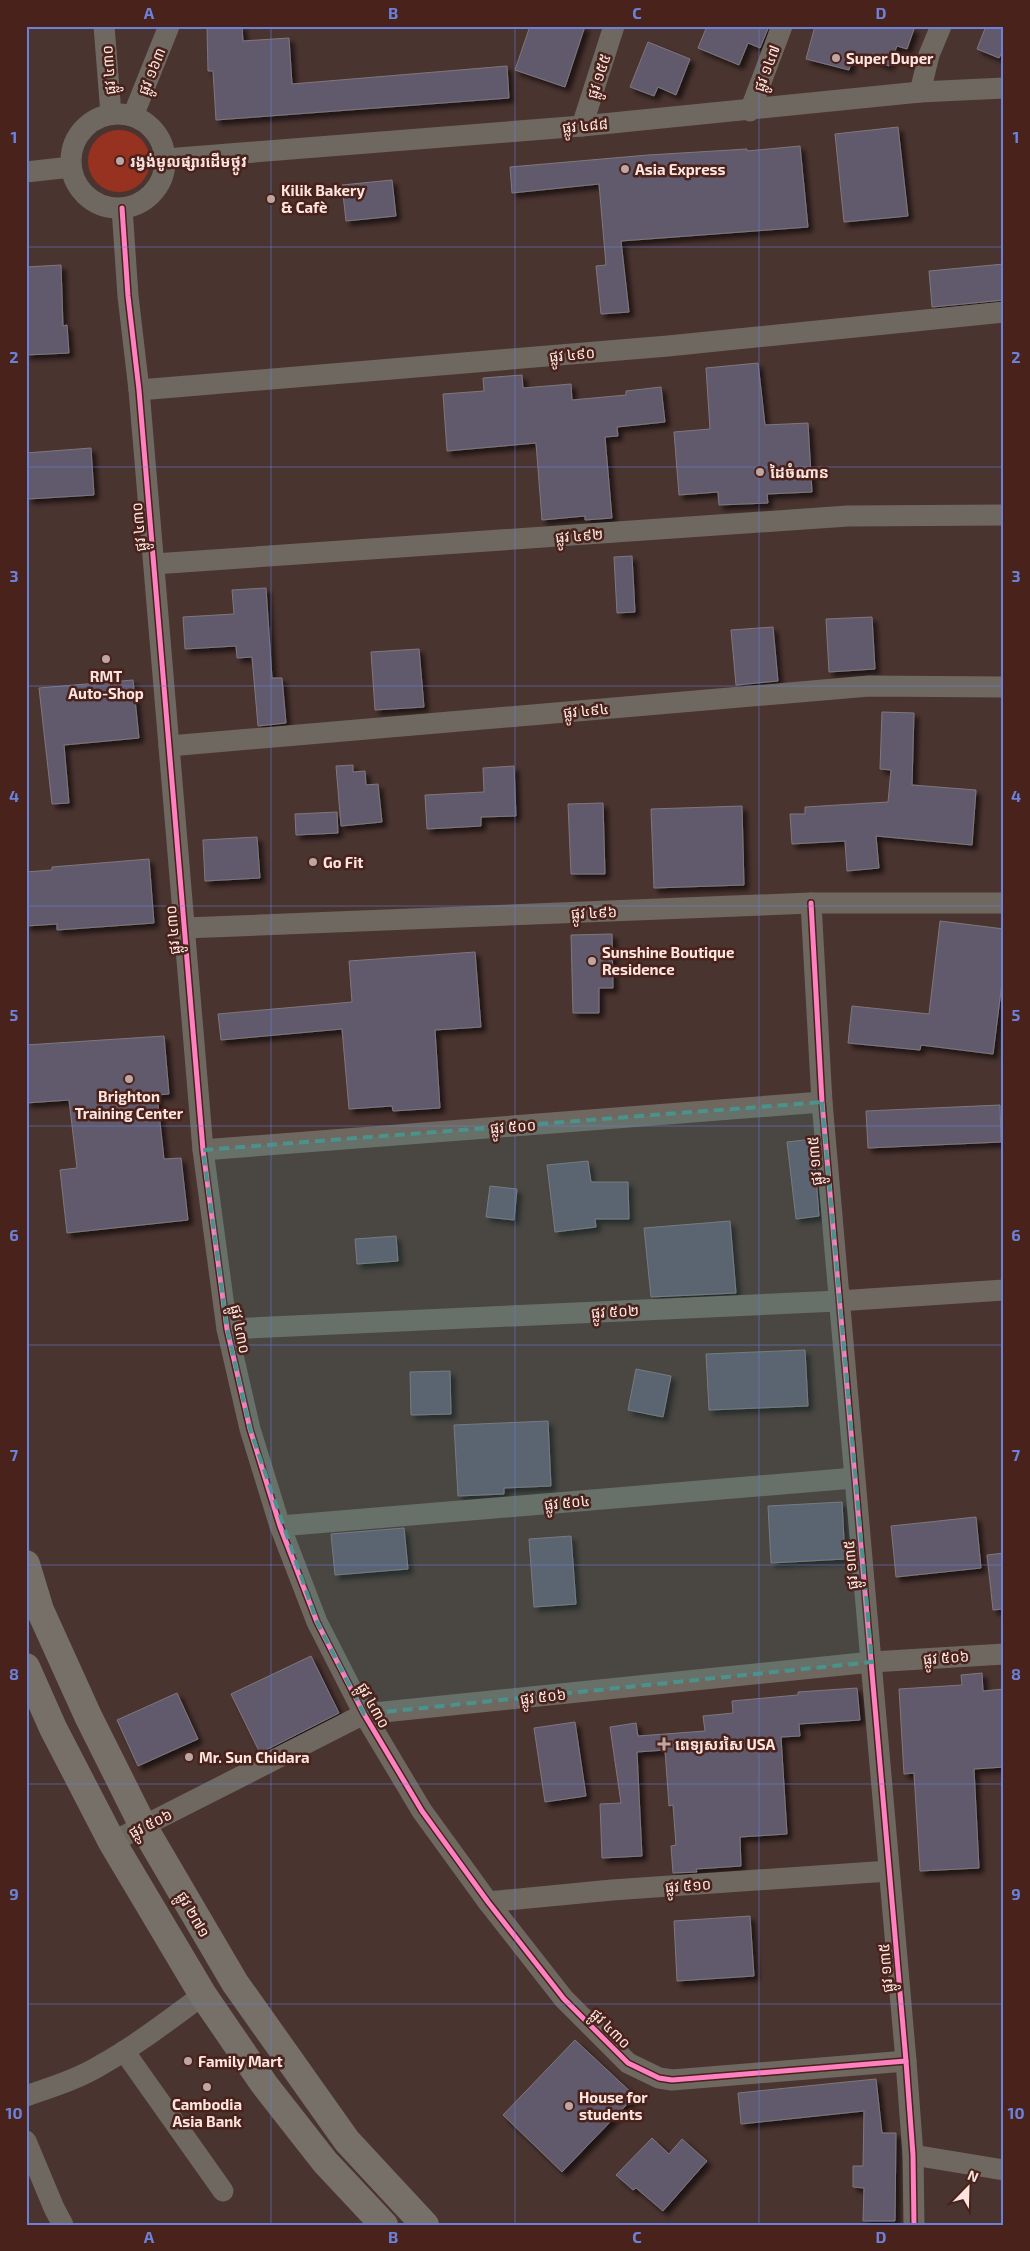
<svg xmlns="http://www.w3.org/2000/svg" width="1030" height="2251" viewBox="0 0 1030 2251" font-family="'Exo 2','Noto Sans Khmer',sans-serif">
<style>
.park{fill:#973120}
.building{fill:#615a6c;stroke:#7f777d;filter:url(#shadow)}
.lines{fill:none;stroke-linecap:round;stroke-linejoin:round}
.minor{stroke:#6e6861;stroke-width:21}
.major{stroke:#767069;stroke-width:28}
.cycleway-casing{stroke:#48221b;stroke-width:8}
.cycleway{stroke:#ff80c0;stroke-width:5}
.marked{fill:#4b928a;fill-opacity:0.2;stroke:#4b928a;stroke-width:4;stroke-dasharray:10 6;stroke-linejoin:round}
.grid{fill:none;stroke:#6c82da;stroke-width:1;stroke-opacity:0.55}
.poi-dot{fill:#bfa6a2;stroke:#48221b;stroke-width:2}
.labels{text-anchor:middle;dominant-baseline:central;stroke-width:5;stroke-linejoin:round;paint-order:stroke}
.poi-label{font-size:15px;font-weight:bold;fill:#fee4df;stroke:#48221b;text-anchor:start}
.street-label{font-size:15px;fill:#fee4df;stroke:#48221b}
.neatline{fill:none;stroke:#6c82da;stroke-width:2}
.grid-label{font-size:16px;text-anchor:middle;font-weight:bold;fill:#6c82da}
</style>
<defs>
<filter id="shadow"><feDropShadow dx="4.5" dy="4.5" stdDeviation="2.5" flood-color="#0009"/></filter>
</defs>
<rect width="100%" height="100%" fill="#4a3430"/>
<!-- park -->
<circle class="park" cx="119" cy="161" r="31"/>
<!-- building -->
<g class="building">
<polygon points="207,26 242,26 243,41 289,38 292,84 507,66 509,98 216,120 213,71 208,71"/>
<polygon points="530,26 585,26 565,87 515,70"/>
<polygon points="707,26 769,26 760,48 748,43 739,65 698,48"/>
<polygon points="815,26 905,26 914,29 907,49 897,46 889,66 854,53 849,70 806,59"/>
<polygon points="986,26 1004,26 1004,48 999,58 977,49"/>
<polygon points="648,42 690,59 676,95 658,87 654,96 630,87"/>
<polygon points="898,127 908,216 844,222 835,134"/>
<polygon points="800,146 808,227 621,241 629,312 601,314 596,266 606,265 599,184 512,193 510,167 648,155 747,149 747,151"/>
<polygon points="392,180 396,216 346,221 342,185"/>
<polygon points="1004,264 1004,300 932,307 929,271"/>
<polygon points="61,265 63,326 67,325 69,353 26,355 26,267"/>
<polygon points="758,363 765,425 808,423 812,492 767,494 768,503 719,505 718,492 679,495 674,432 710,429 706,368"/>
<polygon points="522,375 523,388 571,384 572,400 626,395 626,391 661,387 665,422 617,427 618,436 605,437 612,518 585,520 585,516 542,520 536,443 447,451 443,394 484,391 483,378"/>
<polygon points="91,448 94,495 28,499 26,453"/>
<polygon points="632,556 635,612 617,613 614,557"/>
<polygon points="266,588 272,678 282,678 286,723 258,726 252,657 237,658 236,646 185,649 183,617 234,614 232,590"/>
<polygon points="872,617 875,669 829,672 826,619"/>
<polygon points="773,627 778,681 736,685 731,630"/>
<polygon points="419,649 424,707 375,710 371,652"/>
<polygon points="133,680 139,738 64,745 69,803 52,804 39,688"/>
<polygon points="882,712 914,713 912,785 976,790 972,845 876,836 879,868 847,871 845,841 792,844 790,814 805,814 805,807 888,802 891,770 880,769"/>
<polygon points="353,765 353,772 365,771 366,785 378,784 382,822 341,826 336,766"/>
<polygon points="514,766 516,816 481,817 481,826 427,829 425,795 484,792 483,768"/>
<polygon points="603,803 605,874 571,874 568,804"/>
<polygon points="742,806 744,885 654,888 651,809"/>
<polygon points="337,812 338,833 296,835 295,814"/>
<polygon points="257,837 260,878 205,881 203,840"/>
<polygon points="149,859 154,923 57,930 57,924 26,926 26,872 52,870 52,867"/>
<polygon points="940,921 1004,929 1004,967 993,1054 921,1045 920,1050 848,1043 852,1006 929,1014"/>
<polygon points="612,934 613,988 599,988 599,1013 573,1013 571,935"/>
<polygon points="475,952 481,1027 435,1030 440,1108 393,1111 392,1106 349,1109 342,1029 221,1040 218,1014 352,1002 349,961"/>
<polygon points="164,1036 169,1094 157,1095 164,1159 181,1158 188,1220 67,1233 60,1170 77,1168 69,1100 26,1103 26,1045"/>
<polygon points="1000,1105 1001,1142 868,1148 866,1111"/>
<polygon points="813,1139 819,1216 796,1219 787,1142"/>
<polygon points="588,1161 591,1182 628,1182 629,1219 595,1219 596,1227 555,1232 547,1165"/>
<polygon points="490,1186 517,1189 514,1220 486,1217"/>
<polygon points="730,1221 736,1293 651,1297 644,1228"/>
<polygon points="396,1236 398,1261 357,1264 355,1239"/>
<polygon points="805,1350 808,1406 709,1410 706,1354"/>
<polygon points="636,1369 671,1376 663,1417 628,1410"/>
<polygon points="450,1371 451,1414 411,1415 410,1372"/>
<polygon points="548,1421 551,1486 504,1488 504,1494 458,1496 454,1425"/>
<polygon points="842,1502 845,1559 771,1563 768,1506"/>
<polygon points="976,1517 981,1568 896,1577 891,1526"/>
<polygon points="404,1528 408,1569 335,1575 331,1534"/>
<polygon points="571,1536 576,1604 534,1607 529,1539"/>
<polygon points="1004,1553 1004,1609 993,1610 987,1555"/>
<polygon points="311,1656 339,1713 260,1753 231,1694"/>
<polygon points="982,1673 983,1691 1004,1689 1004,1767 974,1769 979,1868 920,1871 914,1773 904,1774 899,1689 962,1685 961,1675"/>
<polygon points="857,1688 860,1720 799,1724 800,1736 781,1737 787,1834 740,1837 741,1866 696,1869 697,1872 673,1873 671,1846 676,1845 673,1805 669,1806 665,1750 637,1752 642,1856 602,1858 600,1804 621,1803 610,1727 636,1723 638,1736 705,1731 703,1716 733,1713 732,1701 798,1695 798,1692"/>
<polygon points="177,1693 198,1739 138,1766 117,1720"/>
<polygon points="575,1722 586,1796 545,1802 534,1728"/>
<polygon points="750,1916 754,1976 677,1981 674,1921"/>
<polygon points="575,2040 635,2096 562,2172 503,2115"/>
<polygon points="876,2079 882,2133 896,2133 895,2221 863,2221 864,2188 853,2187 853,2166 863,2166 864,2111 741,2124 738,2093"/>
<polygon points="652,2138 669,2154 682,2139 707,2161 663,2211 636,2188 633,2190 616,2175"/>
</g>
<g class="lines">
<!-- minor -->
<g class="minor">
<polyline points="104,26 111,114"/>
<polyline points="920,92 929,55 941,26"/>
<polyline points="750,111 782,26"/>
<circle cx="118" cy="161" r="47"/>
<polyline points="133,116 169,26"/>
<polyline points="582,126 614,26"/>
<polyline points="166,159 582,126 920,92 1004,88"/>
<polyline points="26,172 71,167"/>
<polyline points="122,208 128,296 139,390 203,1150 227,1329 250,1429 280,1526 317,1622 364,1714 422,1811 488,1902 564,1999 628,2063 659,2078 672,2080 906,2061"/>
<polyline points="139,390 668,346 1004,312"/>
<polyline points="154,564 848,516 1004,515"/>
<polyline points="169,746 869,686 1004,687"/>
<polyline points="811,903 822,1102 906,2061 913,2155 914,2225"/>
<polyline points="185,928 811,903 1004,903"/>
<polyline points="203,1150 822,1102"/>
<polyline points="227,1329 838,1301 1004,1290"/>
<polyline points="280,1526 854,1478"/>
<polyline points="112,1842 364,1714 872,1662 1004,1654"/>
<polyline points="488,1902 612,1890 889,1871"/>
<polyline points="124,2051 223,2191"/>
<path d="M26,2096C52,2087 78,2079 101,2065C137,2045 170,2019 203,1995"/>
<polyline points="26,2141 54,2208 63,2225"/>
<polyline points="913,2155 1004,2170"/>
</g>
<!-- major -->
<g class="major">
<polyline points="26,1564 40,1610 88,1716 143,1826 235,1983 347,2141 425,2225"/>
<polyline points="26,1667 53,1728 112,1842 203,1995 264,2084 325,2162 384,2225"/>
</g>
<!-- cycleway casing -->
<g class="cycleway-casing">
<g id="cycleway">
<polyline points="122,208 128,296 139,390 203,1150 227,1329 250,1429 280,1526 317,1622 364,1714 422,1811 488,1902 564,1999 628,2063 659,2078 672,2080 906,2061"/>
<polyline points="811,903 822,1102 906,2061 913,2155 914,2225"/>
</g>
</g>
<!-- cycleway -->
<use href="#cycleway" class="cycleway"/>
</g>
<!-- marked area -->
<path class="marked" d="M822,1102L872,1662L364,1714L317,1622L250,1429L227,1329L203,1150Z"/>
<!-- grid -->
<path class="grid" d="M271,26V2225M515,26V2225M759,26V2225M26,247H1004M26,467H1004M26,686H1004M26,906H1004M26,1126H1004M26,1345H1004M26,1565H1004M26,1784H1004M26,2004H1004"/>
<!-- markers -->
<g class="poi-dot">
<circle cx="836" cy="58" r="5"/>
<circle cx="120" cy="161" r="5"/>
<circle cx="625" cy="169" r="5"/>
<circle cx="271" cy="199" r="5"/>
<circle cx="760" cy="472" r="5"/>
<circle cx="106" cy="659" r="5"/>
<circle cx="313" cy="862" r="5"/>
<circle cx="592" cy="961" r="5"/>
<circle cx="129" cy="1079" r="5"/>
<path d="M661.5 1736.5h5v5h5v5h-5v5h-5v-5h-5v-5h5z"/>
<circle cx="189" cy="1757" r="5"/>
<circle cx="188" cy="2061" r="5"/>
<circle cx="207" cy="2087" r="5"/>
<circle cx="569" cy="2106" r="5"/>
</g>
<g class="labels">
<!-- poi labels -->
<g class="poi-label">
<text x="846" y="58">Super Duper</text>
<text x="130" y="161">រង្វង់មូលផ្សារដើមថ្កូវ</text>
<text x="635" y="169">Asia Express</text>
<text x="281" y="190">Kilik Bakery<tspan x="281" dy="17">&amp; Cafè</tspan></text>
<text x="770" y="472">ដៃចំណាន</text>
<text x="106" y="676" text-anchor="middle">RMT<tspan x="106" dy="17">Auto-Shop</tspan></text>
<text x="323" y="862">Go Fit</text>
<text x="602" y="952">Sunshine Boutique<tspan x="602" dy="17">Residence</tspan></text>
<text x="129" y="1096" text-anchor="middle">Brighton<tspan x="129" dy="17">Training Center</tspan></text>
<text x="675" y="1744">ពេទ្យសរសៃ USA</text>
<text x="199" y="1757">Mr. Sun Chidara</text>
<text x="198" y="2061">Family Mart</text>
<text x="579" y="2097">House for<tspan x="579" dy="17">students</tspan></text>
<text x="207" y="2104" text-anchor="middle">Cambodia<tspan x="207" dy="17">Asia Bank</tspan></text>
</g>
<!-- street labels -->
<g class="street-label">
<text transform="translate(766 68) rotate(-69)">ផ្លូវ ១៤៧</text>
<text transform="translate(108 70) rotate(-94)">ផ្លូវ ៤៣០</text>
<text transform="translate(151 71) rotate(-68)">ផ្លូវ ១៦៣</text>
<text transform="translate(598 76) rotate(-72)">ផ្លូវ ១៥៥</text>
<text transform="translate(585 125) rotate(-5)">ផ្លូវ ៤៨៨</text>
<text transform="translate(572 354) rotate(-5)">ផ្លូវ ៤៩០</text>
<text transform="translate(138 527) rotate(-95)">ផ្លូវ ៤៣០</text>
<text transform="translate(579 535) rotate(-4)">ផ្លូវ ៤៩២</text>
<text transform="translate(586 710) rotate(-5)">ផ្លូវ ៤៩៤</text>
<text transform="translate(594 912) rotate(-2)">ផ្លូវ ៤៩៦</text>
<text transform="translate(172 930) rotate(-95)">ផ្លូវ ៤៣០</text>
<text transform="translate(513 1126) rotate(-4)">ផ្លូវ ៥០០</text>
<text transform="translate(814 1161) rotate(-95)">ផ្លូវ ១៣៥</text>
<text transform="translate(615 1311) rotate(-3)">ផ្លូវ ៥០២</text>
<text transform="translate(241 1329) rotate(79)">ផ្លូវ ៤៣០</text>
<text transform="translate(567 1502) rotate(-5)">ផ្លូវ ៥០៤</text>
<text transform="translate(850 1565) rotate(-95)">ផ្លូវ ១៣៥</text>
<text transform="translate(946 1657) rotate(-4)">ផ្លូវ ៥០៦</text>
<text transform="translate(543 1696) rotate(-6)">ផ្លូវ ៥០៦</text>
<text transform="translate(374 1705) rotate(61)">ផ្លូវ ៤៣០</text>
<text transform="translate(150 1823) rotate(-27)">ផ្លូវ ៥០៦</text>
<text transform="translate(688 1885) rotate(-4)">ផ្លូវ ៥១០</text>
<text transform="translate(194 1914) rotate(60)">ផ្លូវ ២៧១</text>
<text transform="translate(885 1968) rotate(-95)">ផ្លូវ ១៣៥</text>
<text transform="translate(611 2028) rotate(45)">ផ្លូវ ៤៣០</text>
</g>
</g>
<!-- border -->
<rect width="1030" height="2251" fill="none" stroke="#48221b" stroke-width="55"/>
<!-- north arrow -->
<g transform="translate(968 2188) rotate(23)" stroke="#48221b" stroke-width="4" paint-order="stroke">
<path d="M0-4L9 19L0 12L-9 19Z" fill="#fee4df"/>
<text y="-8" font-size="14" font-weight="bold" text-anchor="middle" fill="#fee4df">N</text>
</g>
<rect x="28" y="28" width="974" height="2196" class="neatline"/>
<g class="grid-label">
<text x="149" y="19">A</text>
<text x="393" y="19">B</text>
<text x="637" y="19">C</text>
<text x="881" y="19">D</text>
<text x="14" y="143">1</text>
<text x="1016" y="143">1</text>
<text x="14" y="363">2</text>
<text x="1016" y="363">2</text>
<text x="14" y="582">3</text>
<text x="1016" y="582">3</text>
<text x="14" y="802">4</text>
<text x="1016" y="802">4</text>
<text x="14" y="1021">5</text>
<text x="1016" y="1021">5</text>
<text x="14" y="1241">6</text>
<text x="1016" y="1241">6</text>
<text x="14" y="1461">7</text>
<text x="1016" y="1461">7</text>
<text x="14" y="1680">8</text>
<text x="1016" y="1680">8</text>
<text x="14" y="1900">9</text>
<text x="1016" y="1900">9</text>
<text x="14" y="2119">10</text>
<text x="1016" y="2119">10</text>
<text x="149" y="2243">A</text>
<text x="393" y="2243">B</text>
<text x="637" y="2243">C</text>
<text x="881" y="2243">D</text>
</g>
</svg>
